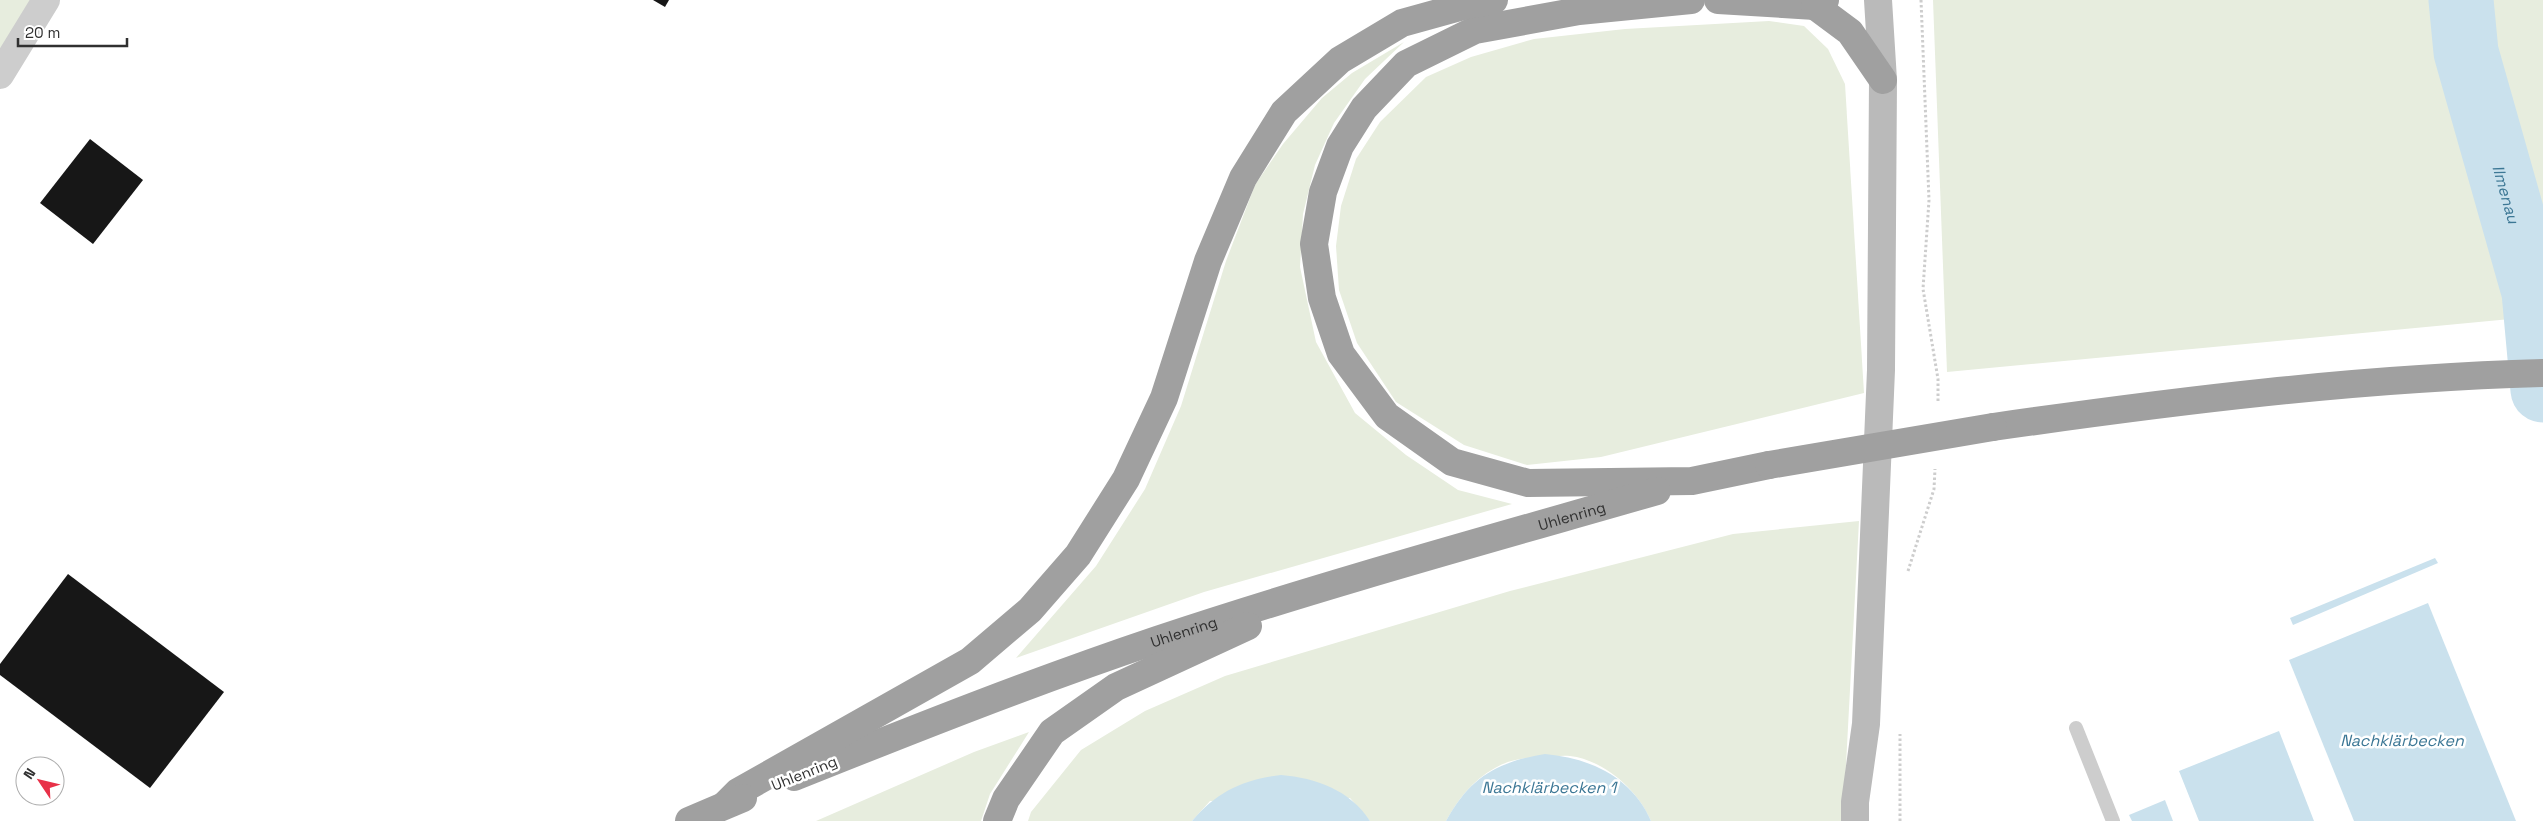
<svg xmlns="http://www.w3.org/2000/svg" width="2543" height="821" viewBox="0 0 2543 821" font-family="'Space Grotesk',sans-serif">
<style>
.green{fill:#e7edde}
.water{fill:#cae1ed}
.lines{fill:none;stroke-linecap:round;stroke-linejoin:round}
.river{stroke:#cae1ed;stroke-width:65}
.building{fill:#171717}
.path{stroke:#cdcdcd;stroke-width:3;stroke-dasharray:2.5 2.5;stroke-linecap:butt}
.service{stroke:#cdcdcd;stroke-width:14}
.minor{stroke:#cdcdcd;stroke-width:28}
.secondary{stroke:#bababa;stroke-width:28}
.trunk{stroke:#a0a0a0;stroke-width:28}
.trunk-bridge{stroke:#a0a0a0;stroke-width:28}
.labels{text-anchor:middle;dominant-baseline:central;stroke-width:5;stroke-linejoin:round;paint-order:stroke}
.street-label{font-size:15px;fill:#303030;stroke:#fff}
.water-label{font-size:16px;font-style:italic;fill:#3c7795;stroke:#fff}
</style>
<rect width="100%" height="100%" fill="#fff"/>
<!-- green -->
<g class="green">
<polygon points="0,0 33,0 0,55"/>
<polygon points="1933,0 2543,0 2543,316 1947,372"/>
<polygon points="1769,21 1804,26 1828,49 1845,84 1864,393 1601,457 1527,465 1464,445 1396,402 1357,343 1339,290 1336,246 1341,206 1356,159 1380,122 1426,77 1471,57 1534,39 1625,29"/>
<polygon points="1404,42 1365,79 1334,123 1315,165 1303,214 1300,267 1316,342 1355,413 1406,455 1458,490 1512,504 1204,592 1016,658 1096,566 1145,489 1181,406 1226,261 1255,185 1283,144 1322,98 1352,73"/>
<path d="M1859,521L1843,821H1651C1638,790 1604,760 1570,756C1561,755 1552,757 1543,757C1526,758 1510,759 1495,768C1473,780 1458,799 1446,821H1370L1350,798L1210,801L1192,821H1028L1031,812L1081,750L1145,711L1225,676L1510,591L1733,534Z"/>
<polygon points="1029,732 990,794 981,821 816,821 974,752"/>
</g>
<!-- water -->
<g class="water">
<polygon points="2435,558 2438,563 2293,625 2290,618"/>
<polygon points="2428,603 2516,821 2354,821 2289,660"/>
<polygon points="2279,731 2314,821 2199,821 2179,771"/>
<path d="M1545,754C1590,758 1632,777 1651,821H1446C1470,777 1497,762 1545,754Z"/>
<path d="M1281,775C1316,778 1350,790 1370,821H1192C1216,792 1244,779 1281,775Z"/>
<polygon points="2165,800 2173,821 2132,821 2129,815"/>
</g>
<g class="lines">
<!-- river -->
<path class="river" id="s1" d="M2461,0L2466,52L2534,292L2543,390"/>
</g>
<!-- building -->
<g class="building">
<polygon points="653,0 669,0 665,7"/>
<polygon points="90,139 143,180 93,244 40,203"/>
<polygon points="68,574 224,692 150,788 0,675 0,664"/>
</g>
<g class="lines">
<!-- path -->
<g class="path">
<polyline points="1921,0 1929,200 1923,289 1938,379 1938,403"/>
<polyline points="1908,571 1934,489 1935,469"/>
<polyline points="1900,821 1900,734"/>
</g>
<!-- service -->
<polyline class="service" points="2076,728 2113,821"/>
<!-- minor -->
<polyline class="minor" points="0,75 46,0"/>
<!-- secondary -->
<polyline class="secondary" points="1855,821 1855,802 1866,724 1881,370 1883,80 1878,0"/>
<!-- trunk -->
<g class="trunk">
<polyline points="1691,0 1579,11 1475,30 1406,64 1364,108 1340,146 1323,192 1314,244 1322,298 1341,354 1387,416 1452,462 1528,483 1692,481 1769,465"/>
<polyline points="1718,0 1815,6 1825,0"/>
<polyline points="1815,6 1850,32 1883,80"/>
<path d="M1993,427C2175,401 2359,378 2543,373"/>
<path id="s2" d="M794,777C914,729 1035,681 1157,640C1322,585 1490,539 1657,491"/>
<polyline points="725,805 738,792 970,661 1030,610 1078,555 1126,479 1164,398 1208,261 1243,178 1284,112 1340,60 1402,23 1467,5 1494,0"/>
<polyline points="689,821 743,798"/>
<polyline points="997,821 1006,799 1052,732 1116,687 1248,626"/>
</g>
<!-- trunk-bridge -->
<polyline class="trunk-bridge" points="1769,465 1993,427"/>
</g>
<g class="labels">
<!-- street labels -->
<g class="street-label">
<text stroke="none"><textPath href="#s2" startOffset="821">Uhlenring</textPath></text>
<text stroke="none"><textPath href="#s2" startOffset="416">Uhlenring</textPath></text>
<text transform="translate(804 773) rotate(-22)">Uhlenring</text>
</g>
<!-- water labels -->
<g class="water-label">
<text stroke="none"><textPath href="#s1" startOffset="200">Ilmenau</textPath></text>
<text x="2402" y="740">Nachklärbecken</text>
<text x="1549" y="787">Nachklärbecken 1</text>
</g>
</g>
<!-- north arrow -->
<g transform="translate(40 781) rotate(305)"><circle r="24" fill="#ffffff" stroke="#acacac"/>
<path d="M0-4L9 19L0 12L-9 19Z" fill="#e83148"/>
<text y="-8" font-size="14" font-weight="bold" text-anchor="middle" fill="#303030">N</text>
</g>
<!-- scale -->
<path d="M18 38v8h109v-8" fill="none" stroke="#303030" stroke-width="2.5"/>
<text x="25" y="38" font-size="15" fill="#303030" stroke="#ffffff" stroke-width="4" paint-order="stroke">20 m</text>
</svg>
